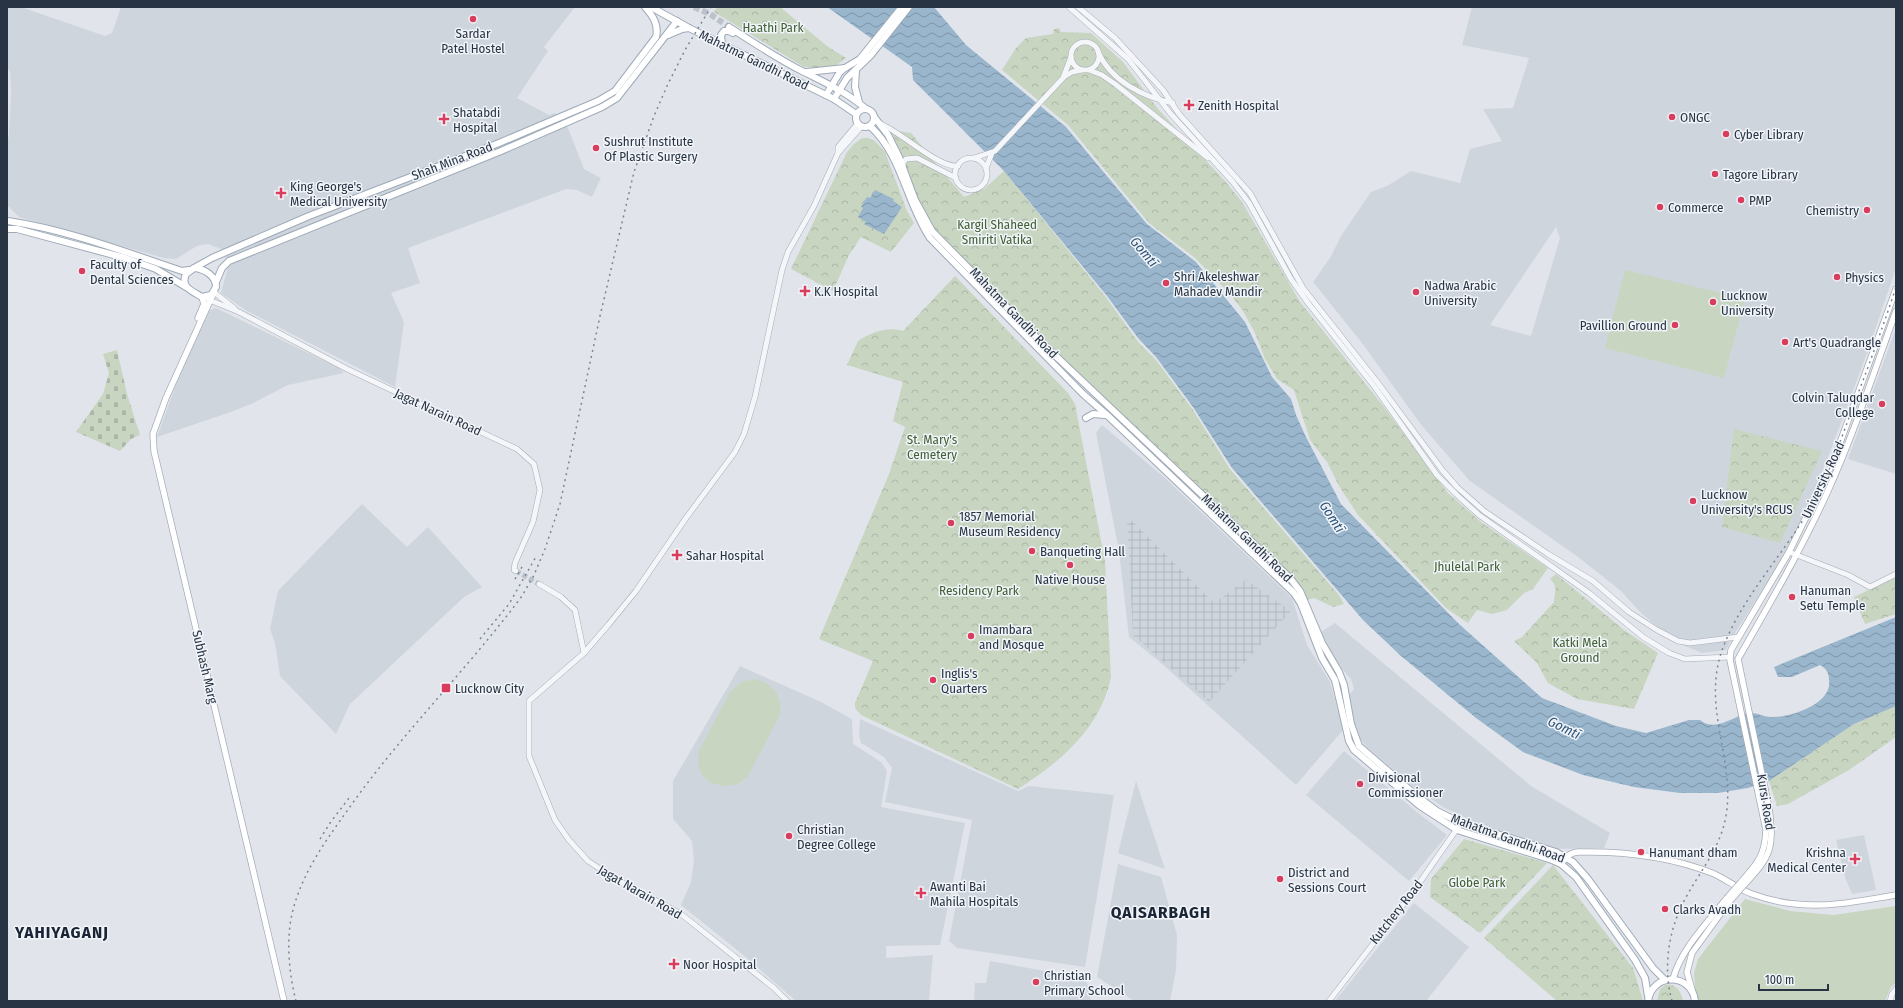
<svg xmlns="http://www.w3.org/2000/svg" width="1903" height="1008" viewBox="0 0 1903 1008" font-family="'Fira Sans Condensed',sans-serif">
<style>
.built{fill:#cfd5dd;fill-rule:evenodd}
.industrial{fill:url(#industrial-grid)}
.cemetery{fill:url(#cemetery-stones)}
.park{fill:url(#park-crowns)}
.garden{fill:#c8d5c1}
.water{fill:url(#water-waves)}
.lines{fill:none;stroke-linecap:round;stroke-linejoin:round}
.tertiary-tunnel{stroke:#bcc2ca;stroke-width:5;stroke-dasharray:5 2.5;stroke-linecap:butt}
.primary-tunnel{stroke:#bcc2ca;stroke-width:6;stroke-dasharray:6 3;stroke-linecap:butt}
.tertiary-casing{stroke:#a6acb6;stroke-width:6}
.secondary-casing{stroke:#a6acb6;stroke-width:7}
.primary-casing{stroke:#9faab8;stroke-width:8}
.tertiary{stroke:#f4f6f9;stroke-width:5}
.secondary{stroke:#fff;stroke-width:5.5}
.primary{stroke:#fff;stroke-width:6}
.rail{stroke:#798696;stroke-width:1.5;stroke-dasharray:2 4;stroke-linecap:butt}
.secondary-bridge-casing{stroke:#a6acb6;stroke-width:7;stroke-linecap:butt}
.secondary-bridge{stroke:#fff;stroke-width:5.5}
.poi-dot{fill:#d93d5e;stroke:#f1f4f8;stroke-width:1.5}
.labels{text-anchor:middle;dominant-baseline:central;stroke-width:3;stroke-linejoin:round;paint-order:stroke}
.park-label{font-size:13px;fill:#3f6134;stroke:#f1f4f8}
.poi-label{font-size:13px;fill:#283444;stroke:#f1f4f8;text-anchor:start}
.street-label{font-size:13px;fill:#283444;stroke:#f1f4f8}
.water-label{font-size:14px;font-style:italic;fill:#2e567b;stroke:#f1f4f8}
.district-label{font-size:17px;font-weight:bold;letter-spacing:1px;fill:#1a2535;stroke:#f1f4f8}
</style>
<defs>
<pattern id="industrial-grid" width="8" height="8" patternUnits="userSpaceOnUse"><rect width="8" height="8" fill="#cfd5dd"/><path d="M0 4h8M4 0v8" fill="none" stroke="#b2b7bf"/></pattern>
<pattern id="cemetery-stones" width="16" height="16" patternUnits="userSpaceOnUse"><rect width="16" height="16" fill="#c8d5c1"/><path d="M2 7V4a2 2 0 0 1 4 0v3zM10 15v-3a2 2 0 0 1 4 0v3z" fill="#acb7a7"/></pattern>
<pattern id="park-crowns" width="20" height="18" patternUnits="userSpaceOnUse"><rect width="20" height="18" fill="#c8d5c1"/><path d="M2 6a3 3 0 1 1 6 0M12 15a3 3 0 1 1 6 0" fill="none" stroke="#acb7a7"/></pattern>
<pattern id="water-waves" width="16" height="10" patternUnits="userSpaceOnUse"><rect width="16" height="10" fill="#99b6cd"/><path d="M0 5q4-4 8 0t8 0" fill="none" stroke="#7d95a8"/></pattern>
</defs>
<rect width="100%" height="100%" fill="#e1e5eb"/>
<!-- built -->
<g class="built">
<polygon points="7,7 21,7 105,36 112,33 121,7 575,7 544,47 548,51 517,98 549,115 555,113 568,128 584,169 601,178 592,197 577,190 566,189 408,248 420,283 391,293 404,322 395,387 247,311 221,293 228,267 224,250 208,244 197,246 176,259 164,258 19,217 7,205 7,146 9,134 11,93 10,72 7,67"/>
<path d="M1472,7H1896V268L1869,348L1827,460L1789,549L1735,633L1726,650L1702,653L1675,642L1640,612L1621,591L1578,557L1470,481L1422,426L1362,343L1313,282L1330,258L1341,236L1371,192L1387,186L1411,171L1460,183L1470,149L1502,141L1483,109L1513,108L1529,58L1462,45ZM1556,227L1560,238L1531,336L1490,325Z"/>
<polygon points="216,308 339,368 344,373 288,385 251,404 228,413 157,437 187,354 208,311"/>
<polygon points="1896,328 1896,474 1848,459"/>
<polygon points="1102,425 1165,478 1292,598 1307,645 1330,682 1343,730 1296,785 1161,663 1129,637 1119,551 1096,433"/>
<polygon points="362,504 407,547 428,527 482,587 464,597 350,704 336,734 280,676 275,643 270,629 278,591"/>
<polygon points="1335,623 1531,786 1610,833 1604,848 1554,849 1498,833 1445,808 1418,791 1367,747 1357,735 1349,695 1354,689 1351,679 1334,659 1321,632"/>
<polygon points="740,666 821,702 852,719 853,744 881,762 887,771 881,807 965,823 940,945 886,946 886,958 933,955 929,1001 796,1001 742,954 681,905 691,882 694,860 692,841 673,819 673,781"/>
<polygon points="860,719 1018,791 1029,786 1114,795 1085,967 957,948 949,941 972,820 885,802 892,768 884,757 861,743 859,736"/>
<polygon points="1344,751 1418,813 1447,835 1409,881 1306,795"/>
<polygon points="1136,781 1165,869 1118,853"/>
<polygon points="1864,835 1876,890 1852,894 1845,877 1836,840"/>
<polygon points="1118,864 1161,877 1177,935 1176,970 1170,1001 1134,1001 1097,977"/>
<polygon points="1414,903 1469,947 1426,1001 1335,1001"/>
<polygon points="990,961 1078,977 1086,980 1089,989 1091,1001 974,1001 975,983 986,983"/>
</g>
<!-- industrial -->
<polygon class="industrial" points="1127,516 1214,603 1246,580 1291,611 1209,702 1133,635"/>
<!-- cemetery -->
<polygon class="cemetery" points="117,350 127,394 140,435 131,439 120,451 76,432 103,394 109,373 103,354"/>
<!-- park -->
<g class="park">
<polygon points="717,7 780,7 827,46 846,58 837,65 822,68 804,67 714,12"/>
<polygon points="1059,28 1061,32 1091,33 1123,62 1158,109 1225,181 1242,202 1300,302 1384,407 1448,493 1481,522 1548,568 1533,589 1524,593 1507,610 1492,614 1477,610 1468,623 1446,608 1358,515 1339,486 1327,462 1310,440 1294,390 1277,379 1265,359 1255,333 1243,311 1230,294 1195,258 1149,223 1068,125 1002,70 1016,48 1026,38 1053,34 1054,29"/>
<polygon points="891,130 911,133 964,197 984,189 1004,171 1105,296 1139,343 1156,360 1193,410 1230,469 1339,595 1344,604 1333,607 1314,598 1307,600 1300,587 1240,525 1183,473 1061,358 934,229 919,202"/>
<polygon points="862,138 868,138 875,141 885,152 907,211 914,223 891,252 861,237 849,255 833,291 791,269 847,152 854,144"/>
<path d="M955,276L1068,393L1075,404L1105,561L1111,677C1101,728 1060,762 1018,789L861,715L855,708V703L873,661L819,639L889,474L905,427L893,421L903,382L847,365L858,341C870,333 888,326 903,331Z"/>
<polygon points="1734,429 1822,451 1780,543 1722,527"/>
<path d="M1556,574L1624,630L1658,653L1634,709L1577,699L1548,683L1537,663L1514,641L1522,637L1554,602C1554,592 1559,587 1550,579Z"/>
<polygon points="1896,577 1896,614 1865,624 1854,597"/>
<polygon points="1896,706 1896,737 1849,770 1788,804 1777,806 1769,781 1854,724"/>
<polygon points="1464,839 1547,863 1480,933 1430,897 1431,879"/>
<polygon points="1553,865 1633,968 1643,1001 1557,1001 1484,938"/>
<path d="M1665,985C1676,983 1681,991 1683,1001H1657L1660,989Z"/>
</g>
<!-- garden -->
<g class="garden">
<polygon points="1625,270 1743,298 1744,302 1724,378 1605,348"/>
<polygon points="754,679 766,683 776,692 780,702 780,715 748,776 738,784 724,786 711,783 702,776 698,763 699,751 730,692 741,682"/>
<polygon points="1745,899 1790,911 1833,915 1896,906 1896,983 1891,987 1885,1001 1696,1001 1694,973 1698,959"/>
</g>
<!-- water -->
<g class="water">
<path d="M827,7H934L966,45L1066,127L1147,224L1196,262L1245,322L1272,377L1291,399L1296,415L1306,437L1341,504L1459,624L1542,698L1616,726L1646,733L1689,720H1700C1717,734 1735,713 1752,713C1758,713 1764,717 1771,717C1790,718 1833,704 1829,680C1829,673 1826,668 1820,665L1792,677H1778L1774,667L1896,617V706L1854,724L1769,781L1748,788L1718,793H1680L1634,787L1583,775L1523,752L1476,718L1401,656L1363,620L1232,468L1193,407L1156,357L1138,338L1107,296L1004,171L913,80L912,67Z"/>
<polygon points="875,190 894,199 893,201 902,207 884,234 864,224 866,222 858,217 863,208 861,207 867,197 870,198"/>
</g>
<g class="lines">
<!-- tertiary-tunnel -->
<polyline class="tertiary-tunnel" points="516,571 539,584"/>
<!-- primary-tunnel -->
<polyline class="primary-tunnel" points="694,7 710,14 729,27"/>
<!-- tertiary casing -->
<g class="tertiary-casing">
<g id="tertiary">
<polyline points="1069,7 1128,59 1170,113 1232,181 1249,203 1291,279 1308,303 1374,386 1437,475 1457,495 1479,515 1589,593 1643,637 1669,653 1685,659 1730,657"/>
<polyline points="1078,7 1115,38 1163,90 1179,114 1250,193 1303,288 1378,383 1443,471 1457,487 1484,511 1548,554 1593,581 1629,612 1657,630 1678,641 1690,643 1738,637"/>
<circle cx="1085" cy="56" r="14"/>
<path d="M1098,52C1111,81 1143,97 1173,103"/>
<polyline points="1089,70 1102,75 1115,84 1208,158"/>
<polyline points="1064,77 1072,72 1082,70"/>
<path d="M879,123C900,131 938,168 958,166"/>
<polyline points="838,153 861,127"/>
<polyline points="974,158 995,151 1063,78 1071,57"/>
<circle cx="971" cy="174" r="16"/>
<polyline points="903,168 903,163 906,159 917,158 956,178"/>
<polyline points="986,168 992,153"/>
<polyline points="214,292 235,309"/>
<polyline points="202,297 239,312 347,369 517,449 534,464 540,490 533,522 515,563 514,570 516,571"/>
<polyline points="1789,552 1848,575 1870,587 1896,574"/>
<polyline points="539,584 561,597 575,610 584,653"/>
<polyline points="787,1001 774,988 681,914 617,880 588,861 569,840 555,820 529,756 529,701 584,653 609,624 636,591 686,518 735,452 744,434 755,397 782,270 788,252 814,206 838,153 838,147 858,123"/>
<polyline points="1329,1001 1413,892 1461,823"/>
<polyline points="1890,1001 1892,994 1896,989"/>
</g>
</g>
<!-- secondary casing -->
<g class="secondary-casing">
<g id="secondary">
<polyline points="214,292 166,398 153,434 154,451 284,1001"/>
<polyline points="198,318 204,304 202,297"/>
<path d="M1561,864C1566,857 1569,853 1578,852C1623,851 1669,856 1712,873C1726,879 1738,889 1752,894C1766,899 1782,903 1796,904C1829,908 1864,900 1896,895"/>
<path d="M1741,882C1757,864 1765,856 1766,830L1730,660L1731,650L1789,552L1833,462L1896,289"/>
<path d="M1744,885C1772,855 1774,848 1769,808L1738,659C1769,605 1801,550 1827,493C1854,434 1874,372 1896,311"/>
<path d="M1673,979C1681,949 1708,922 1727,898"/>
<polyline points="1692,990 1687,972 1692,953 1729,902"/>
</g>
</g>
<!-- primary casing -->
<g class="primary-casing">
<g id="primary">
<polyline points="651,7 689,28 834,99 856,114"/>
<path d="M729,27C754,43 778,59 804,72C826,83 846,92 865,108"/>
<polyline points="668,35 682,29 689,28"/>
<polyline points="722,44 721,35 724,31 729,31 733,33"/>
<polyline points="856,70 855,87 859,102"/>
<polyline points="807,72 845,68"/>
<polyline points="826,95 840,72 845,68 860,59 902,7"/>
<polyline points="834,99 847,78 871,55 909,7"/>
<circle cx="865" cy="118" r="9"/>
<polyline points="875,118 888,135 899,157 915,200 932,231 1041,342 1290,578 1300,591 1322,643 1339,672 1344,685 1351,724 1359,746 1418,797 1437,811 1461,823 1556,852 1573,862 1588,879 1653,968 1665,980"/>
<path d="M870,126C902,155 906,202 930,238L1083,394L1107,415L1294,593L1301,604L1322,658L1335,680L1349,741L1354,750L1420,806L1457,830L1552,860L1561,864L1576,877L1635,960L1645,978L1648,996"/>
<path d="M8,221C68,230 125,252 182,271L189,270"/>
<polyline points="8,229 17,229 125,258 156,269 186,287"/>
<path d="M194,268L212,258L309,216L499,143L598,101L615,91L656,37C659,25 653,16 645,7"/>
<path d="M194,268C205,269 216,276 216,287L211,295L202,297C192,291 180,287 186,274Z"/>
<polyline points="216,282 222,268 229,261 501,151 602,107 617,98 677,21"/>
<polyline points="1086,418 1093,414 1105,415"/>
<path d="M1648,1001C1652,972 1692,973 1695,1001"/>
</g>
</g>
<!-- tertiary -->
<use href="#tertiary" class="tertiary"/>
<!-- secondary -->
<use href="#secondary" class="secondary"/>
<!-- primary -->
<use href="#primary" class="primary"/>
<!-- rail -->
<g class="rail">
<polyline points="515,579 522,567"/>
<polyline points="480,639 509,604 537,555"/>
<polyline points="320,839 330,823 349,798"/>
<path d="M296,1001C289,974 286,941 292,914C301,875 324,843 347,811C400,735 467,670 522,596L534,575L545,549L560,504L600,316L634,172L654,116L667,86L685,50L711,7"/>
<path d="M1672,1001C1663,969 1668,933 1683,903C1697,875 1718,852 1725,821C1738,762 1699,707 1724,645C1746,590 1791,547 1818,494C1832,465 1843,434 1854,404C1869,365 1883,327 1896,287"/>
</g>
<!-- secondary-bridge casing -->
<g class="secondary-bridge-casing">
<g id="secondary-bridge">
<polyline points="1727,898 1741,882"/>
<polyline points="1729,902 1744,885"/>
</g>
</g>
<!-- secondary-bridge -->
<use href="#secondary-bridge" class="secondary-bridge"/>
</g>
<!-- markers -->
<g class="poi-dot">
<circle cx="473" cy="19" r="4"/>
<path d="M1187 99h4v4h4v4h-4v4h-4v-4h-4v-4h4z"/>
<circle cx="1672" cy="117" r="4"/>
<path d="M442 113h4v4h4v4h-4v4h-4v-4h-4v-4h4z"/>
<circle cx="1726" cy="134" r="4"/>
<circle cx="596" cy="148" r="4"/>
<circle cx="1715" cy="174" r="4"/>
<path d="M279 187h4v4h4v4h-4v4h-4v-4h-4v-4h4z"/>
<circle cx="1741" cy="200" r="4"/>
<circle cx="1660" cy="207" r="4"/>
<circle cx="1867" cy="210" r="4"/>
<circle cx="82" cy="271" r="4"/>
<circle cx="1837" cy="277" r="4"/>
<circle cx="1166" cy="283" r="4"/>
<path d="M803 285h4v4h4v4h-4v4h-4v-4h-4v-4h4z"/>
<circle cx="1416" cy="292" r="4"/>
<circle cx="1713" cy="302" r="4"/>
<circle cx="1675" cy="325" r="4"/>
<circle cx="1785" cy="342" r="4"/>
<circle cx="1882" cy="404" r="4"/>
<circle cx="1693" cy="501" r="4"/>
<circle cx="951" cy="523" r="4"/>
<circle cx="1032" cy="551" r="4"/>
<path d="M675 549h4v4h4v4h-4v4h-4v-4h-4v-4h4z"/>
<circle cx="1070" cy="565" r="4"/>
<circle cx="1792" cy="597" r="4"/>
<circle cx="971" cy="636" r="4"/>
<circle cx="933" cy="680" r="4"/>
<rect x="441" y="683" width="10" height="10" rx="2"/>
<circle cx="1360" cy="784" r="4"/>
<circle cx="789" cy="836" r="4"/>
<circle cx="1641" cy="852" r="4"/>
<path d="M1853 853h4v4h4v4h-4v4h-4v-4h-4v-4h4z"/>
<circle cx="1280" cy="879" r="4"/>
<path d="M919 887h4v4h4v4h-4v4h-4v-4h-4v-4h4z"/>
<circle cx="1665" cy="909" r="4"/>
<path d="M672 958h4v4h4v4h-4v4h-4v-4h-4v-4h4z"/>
<circle cx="1036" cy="982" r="4"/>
</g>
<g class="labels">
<!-- park labels -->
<g class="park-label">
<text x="773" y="27">Haathi Park</text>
<text x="997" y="224">Kargil Shaheed<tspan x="997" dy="15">Smiriti Vatika</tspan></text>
<text x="932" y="439">St. Mary's<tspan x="932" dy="15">Cemetery</tspan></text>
<text x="1467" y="566">Jhulelal Park</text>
<text x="979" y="590">Residency Park</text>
<text x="1580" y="642">Katki Mela<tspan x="1580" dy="15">Ground</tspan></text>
<text x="1477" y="882">Globe Park</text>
</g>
<!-- poi labels -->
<g class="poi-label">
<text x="473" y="33" text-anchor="middle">Sardar<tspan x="473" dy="15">Patel Hostel</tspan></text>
<text x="1198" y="105">Zenith Hospital</text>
<text x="453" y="112">Shatabdi<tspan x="453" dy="15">Hospital</tspan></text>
<text x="1680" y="117">ONGC</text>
<text x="1734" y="134">Cyber Library</text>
<text x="604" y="141">Sushrut Institute<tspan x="604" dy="15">Of Plastic Surgery</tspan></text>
<text x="1723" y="174">Tagore Library</text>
<text x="290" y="186">King George's<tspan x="290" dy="15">Medical University</tspan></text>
<text x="1749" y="200">PMP</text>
<text x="1668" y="207">Commerce</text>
<text x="1859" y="210" text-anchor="end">Chemistry</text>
<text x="90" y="264">Faculty of<tspan x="90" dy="15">Dental Sciences</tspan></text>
<text x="1174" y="276">Shri Akeleshwar<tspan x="1174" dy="15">Mahadev Mandir</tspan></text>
<text x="1845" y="277">Physics</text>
<text x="1424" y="285">Nadwa Arabic<tspan x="1424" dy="15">University</tspan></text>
<text x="814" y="291">K.K Hospital</text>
<text x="1721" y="295">Lucknow<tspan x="1721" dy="15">University</tspan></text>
<text x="1667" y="325" text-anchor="end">Pavillion Ground</text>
<text x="1793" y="342">Art's Quadrangle</text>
<text x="1874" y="397" text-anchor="end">Colvin Taluqdar<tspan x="1874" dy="15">College</tspan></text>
<text x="1701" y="494">Lucknow<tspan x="1701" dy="15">University's RCUS</tspan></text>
<text x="959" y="516">1857 Memorial<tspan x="959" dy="15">Museum Residency</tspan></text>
<text x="1040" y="551">Banqueting Hall</text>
<text x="686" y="555">Sahar Hospital</text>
<text x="1070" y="579" text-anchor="middle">Native House</text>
<text x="1800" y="590">Hanuman<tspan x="1800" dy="15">Setu Temple</tspan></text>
<text x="979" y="629">Imambara<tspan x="979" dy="15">and Mosque</tspan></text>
<text x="941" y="673">Inglis's<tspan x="941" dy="15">Quarters</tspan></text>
<text x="455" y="688">Lucknow City</text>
<text x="1368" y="777">Divisional<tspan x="1368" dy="15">Commissioner</tspan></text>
<text x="797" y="829">Christian<tspan x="797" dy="15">Degree College</tspan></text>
<text x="1649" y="852">Hanumant dham</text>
<text x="1846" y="852" text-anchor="end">Krishna<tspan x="1846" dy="15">Medical Center</tspan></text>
<text x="1288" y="872">District and<tspan x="1288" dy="15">Sessions Court</tspan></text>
<text x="930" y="886">Awanti Bai<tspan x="930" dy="15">Mahila Hospitals</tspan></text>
<text x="1673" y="909">Clarks Avadh</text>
<text x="683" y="964">Noor Hospital</text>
<text x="1044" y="975">Christian<tspan x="1044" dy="15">Primary School</tspan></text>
</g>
<!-- street labels -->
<g class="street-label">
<text transform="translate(754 60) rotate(26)">Mahatma Gandhi Road</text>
<text transform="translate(452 161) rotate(-21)">Shah Mina Road</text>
<text transform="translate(1014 313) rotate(46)">Mahatma Gandhi Road</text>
<text transform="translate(438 412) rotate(25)">Jagat Narain Road</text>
<text transform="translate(1823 480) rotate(-65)">University Road</text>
<text transform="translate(1247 538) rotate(44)">Mahatma Gandhi Road</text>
<text transform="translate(205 667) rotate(77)">Subhash Marg</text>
<text transform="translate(1766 802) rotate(81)">Kursi Road</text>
<text transform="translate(1508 838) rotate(20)">Mahatma Gandhi Road</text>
<text transform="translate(640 892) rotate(30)">Jagat Narain Road</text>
<text transform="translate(1396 912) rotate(-52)">Kutchery Road</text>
</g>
<!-- water labels -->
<g class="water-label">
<text transform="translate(1144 252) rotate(50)">Gomtī</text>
<text transform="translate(1332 517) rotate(57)">Gomtī</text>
<text transform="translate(1564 728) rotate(26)">Gomtī</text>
</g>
<!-- district labels -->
<g class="district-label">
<text x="1161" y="912">QAISARBAGH</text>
<text x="62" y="932">YAHIYAGANJ</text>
</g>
</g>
<!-- border -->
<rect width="1903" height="1008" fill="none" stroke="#283444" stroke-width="16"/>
<!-- scale -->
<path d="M1759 984v6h69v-6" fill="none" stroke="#283444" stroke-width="2"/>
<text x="1765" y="984" font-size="12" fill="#283444" stroke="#f1f4f8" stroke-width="3" paint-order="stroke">100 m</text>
</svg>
